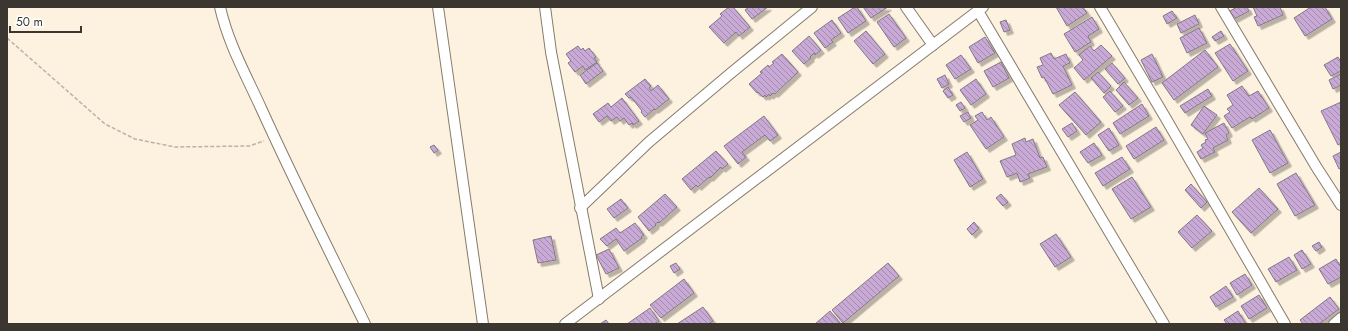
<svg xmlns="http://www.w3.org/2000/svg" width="1348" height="331" viewBox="0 0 1348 331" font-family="Jost,sans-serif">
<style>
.building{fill:url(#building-back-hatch);stroke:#827787;filter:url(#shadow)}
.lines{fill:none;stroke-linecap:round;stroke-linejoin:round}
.minor-casing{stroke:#857b6b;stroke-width:12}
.path{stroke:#bcb3a5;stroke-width:1.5;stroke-dasharray:4 2;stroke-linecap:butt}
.minor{stroke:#fff;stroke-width:10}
</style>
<defs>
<pattern id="building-back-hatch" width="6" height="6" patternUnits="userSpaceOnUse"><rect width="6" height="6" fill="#c9aad6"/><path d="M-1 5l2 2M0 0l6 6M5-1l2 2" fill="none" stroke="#a48bae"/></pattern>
<filter id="shadow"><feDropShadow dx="3.5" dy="3.5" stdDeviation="0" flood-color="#0004"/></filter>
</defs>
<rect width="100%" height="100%" fill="#fdf2e0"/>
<!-- building -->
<g class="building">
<polygon points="729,7 733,7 750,27 739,36 736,32 724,43 709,27 722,16 720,14"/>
<polygon points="749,7 768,7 752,19 745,10"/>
<polygon points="855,7 857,7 866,21 848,33 838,18"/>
<polygon points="863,7 888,7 871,18"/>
<polygon points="1056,7 1083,7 1087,13 1067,26"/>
<polygon points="1237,7 1247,7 1249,11 1234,19 1230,11"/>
<polygon points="1253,7 1280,7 1283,15 1258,26 1254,17 1257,16"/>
<polygon points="1311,7 1325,7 1332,19 1305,36 1294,18"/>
<polygon points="1172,11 1177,18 1167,24 1163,16"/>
<polygon points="889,14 906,38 894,47 877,22"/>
<polygon points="1195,15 1199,24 1181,33 1177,24"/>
<polygon points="1092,17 1099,29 1088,36 1091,42 1075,52 1064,34"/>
<polygon points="832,20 841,33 831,40 833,42 825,48 814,33"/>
<polygon points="1006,20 1010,30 1004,32 1000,22"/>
<polygon points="1199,28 1207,43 1187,53 1180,38"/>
<polygon points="866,31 885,54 873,64 854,41"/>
<polygon points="1221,31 1224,36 1215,41 1212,37"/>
<polygon points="809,36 821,50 815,55 814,53 810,57 811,58 804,64 792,51"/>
<polygon points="985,37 995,53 978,63 969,47"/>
<polygon points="1230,44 1248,71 1233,81 1215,53"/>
<polygon points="1101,45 1112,56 1084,80 1074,68 1083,60 1079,55 1090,46 1094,51"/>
<polygon points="578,46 581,50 583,48 585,51 589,48 596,57 594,58 597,62 585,70 583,66 575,72 568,63 571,61 566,54"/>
<polygon points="1205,50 1218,67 1174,100 1162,83"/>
<polygon points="1051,53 1054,59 1066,54 1070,63 1063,66 1072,85 1053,94 1044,77 1042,78 1037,67 1043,65 1040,58"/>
<polygon points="782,54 798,72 775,94 773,93 770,96 769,94 766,97 765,95 763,97 758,92 757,93 749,84 762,73 760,72 768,65 769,67 774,63 772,62"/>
<polygon points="1152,54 1163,77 1152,82 1141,60"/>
<polygon points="961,55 971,69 955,79 946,65"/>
<polygon points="1338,57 1341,62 1341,71 1331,76 1324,65"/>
<polygon points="1001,62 1009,78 993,87 984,71"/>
<polygon points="597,63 603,71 586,84 580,75"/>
<polygon points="1112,63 1125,78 1118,84 1105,69"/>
<polygon points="1098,72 1111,86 1104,93 1091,78"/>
<polygon points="1341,74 1341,85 1333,89 1329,80"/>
<polygon points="945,75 949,84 942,88 937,79"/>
<polygon points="645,79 651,86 649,88 651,91 658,85 669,99 655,110 654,109 645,117 641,112 642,111 631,97 629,98 625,94"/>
<polygon points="976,79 986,94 971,105 960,90"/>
<polygon points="1124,82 1138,98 1129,105 1116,90"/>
<polygon points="1242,86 1249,96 1258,91 1269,108 1252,119 1250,117 1232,128 1224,116 1230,112 1227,109 1233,105 1227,95"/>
<polygon points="948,87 953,95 948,98 943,91"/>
<polygon points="1208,89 1212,96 1185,113 1180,106"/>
<polygon points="1110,91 1123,106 1115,112 1103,97"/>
<polygon points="1075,92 1101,122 1086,135 1059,105"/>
<polygon points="622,98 639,121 633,125 632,123 629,125 624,118 620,121 617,117 611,121 607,116 599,122 593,114 608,103 611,107"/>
<polygon points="961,102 965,108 960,111 956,105"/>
<polygon points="1341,102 1341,143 1338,145 1321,111"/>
<polygon points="1142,104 1149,116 1120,134 1113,123"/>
<polygon points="1204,106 1217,115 1203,134 1191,125"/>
<polygon points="968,112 971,118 964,122 960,116"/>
<polygon points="982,112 987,120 991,117 1004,137 986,149 970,125 978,120 975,116"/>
<polygon points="764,116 778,135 770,141 765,135 742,152 746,157 738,164 724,146"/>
<polygon points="1072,123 1077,131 1068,137 1062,129"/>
<polygon points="1224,123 1229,133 1226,135 1228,140 1213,148 1215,152 1201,159 1197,152 1203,148 1201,145 1206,142 1205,140 1208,139 1205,133"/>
<polygon points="1156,127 1164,140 1134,159 1126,146"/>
<polygon points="1109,128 1119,145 1109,151 1098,135"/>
<polygon points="1270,130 1288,163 1270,173 1252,140"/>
<polygon points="1025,138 1026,142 1033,139 1040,158 1043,157 1047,167 1028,174 1030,178 1020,182 1017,173 1007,177 1000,161 1016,155 1012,144"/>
<polygon points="1094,143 1102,155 1088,163 1080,152"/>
<polygon points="434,145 438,150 434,153 430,147"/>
<polygon points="716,151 728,164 722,169 721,167 710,178 709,177 698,187 696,185 691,190 682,179"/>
<polygon points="967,152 983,179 970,187 954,160"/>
<polygon points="1341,152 1341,168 1339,169 1333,156"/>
<polygon points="1122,157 1130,169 1103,186 1095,173"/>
<polygon points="1296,173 1315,205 1295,216 1277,184"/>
<polygon points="1132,177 1151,207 1131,219 1112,189"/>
<polygon points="1191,184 1207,202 1201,208 1185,190"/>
<polygon points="1259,188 1278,209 1251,233 1232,212"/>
<polygon points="665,194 677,207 659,223 658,222 655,224 656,225 649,231 638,217"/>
<polygon points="1001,194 1008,202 1003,206 996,198"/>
<polygon points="621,199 628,208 614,218 607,209"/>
<polygon points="1197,215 1212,231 1192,248 1178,232"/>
<polygon points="974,222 979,228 972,235 967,229"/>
<polygon points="635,223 644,235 641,237 642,238 624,251 616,239 607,246 600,239 616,228 620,233"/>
<polygon points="1056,234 1071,257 1055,267 1040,244"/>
<polygon points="551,236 556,260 538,263 533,240"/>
<polygon points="1319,242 1322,247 1316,251 1312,246"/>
<polygon points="609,249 619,268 606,274 596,255"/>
<polygon points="1302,250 1311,264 1302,269 1294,255"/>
<polygon points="1289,257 1297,270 1276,282 1268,269"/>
<polygon points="1336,259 1341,267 1341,277 1328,284 1319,269"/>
<polygon points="676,263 680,269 674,273 670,266"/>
<polygon points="888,263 899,276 843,323 832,310"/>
<polygon points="1245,274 1252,285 1237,295 1230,283"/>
<polygon points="684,279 694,293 661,318 650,305"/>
<polygon points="1226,286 1233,297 1216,307 1210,297"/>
<polygon points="1259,295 1267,308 1249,319 1241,306"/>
<polygon points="1330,297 1339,309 1319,324 1303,324 1300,320"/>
<polygon points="703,307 713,321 708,324 677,324"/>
<polygon points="650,308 659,321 654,324 627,324"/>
<polygon points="830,311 841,324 815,324"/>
<polygon points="1238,311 1246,324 1227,324 1224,320"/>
<polygon points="606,320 609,324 600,324"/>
</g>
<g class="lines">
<!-- minor casing -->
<g class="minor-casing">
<g id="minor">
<path d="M220,7C228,43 246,75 261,108C294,181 330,252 365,324"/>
<polyline points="438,7 483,324"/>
<polyline points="545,7 551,52 599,299"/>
<polyline points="906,7 933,45"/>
<polyline points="1100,7 1165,117 1285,324"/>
<polyline points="1221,7 1317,168 1341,205"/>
<polyline points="978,11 1164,324"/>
<polyline points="580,208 649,142 731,73 812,7"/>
<polyline points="565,324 983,7"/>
<polyline points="1334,324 1341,318"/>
</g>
</g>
<!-- path -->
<polyline class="path" points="7,38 105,124 135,139 175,147 249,146 264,141"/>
<!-- minor -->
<use href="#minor" class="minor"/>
</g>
<!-- border -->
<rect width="1348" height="331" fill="none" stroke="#3b3730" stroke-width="16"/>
<!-- scale -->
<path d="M10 26v6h71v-6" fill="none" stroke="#3b3730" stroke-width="2"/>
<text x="16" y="26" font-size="12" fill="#3b3730" stroke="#ffffff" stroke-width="3" paint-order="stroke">50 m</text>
</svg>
